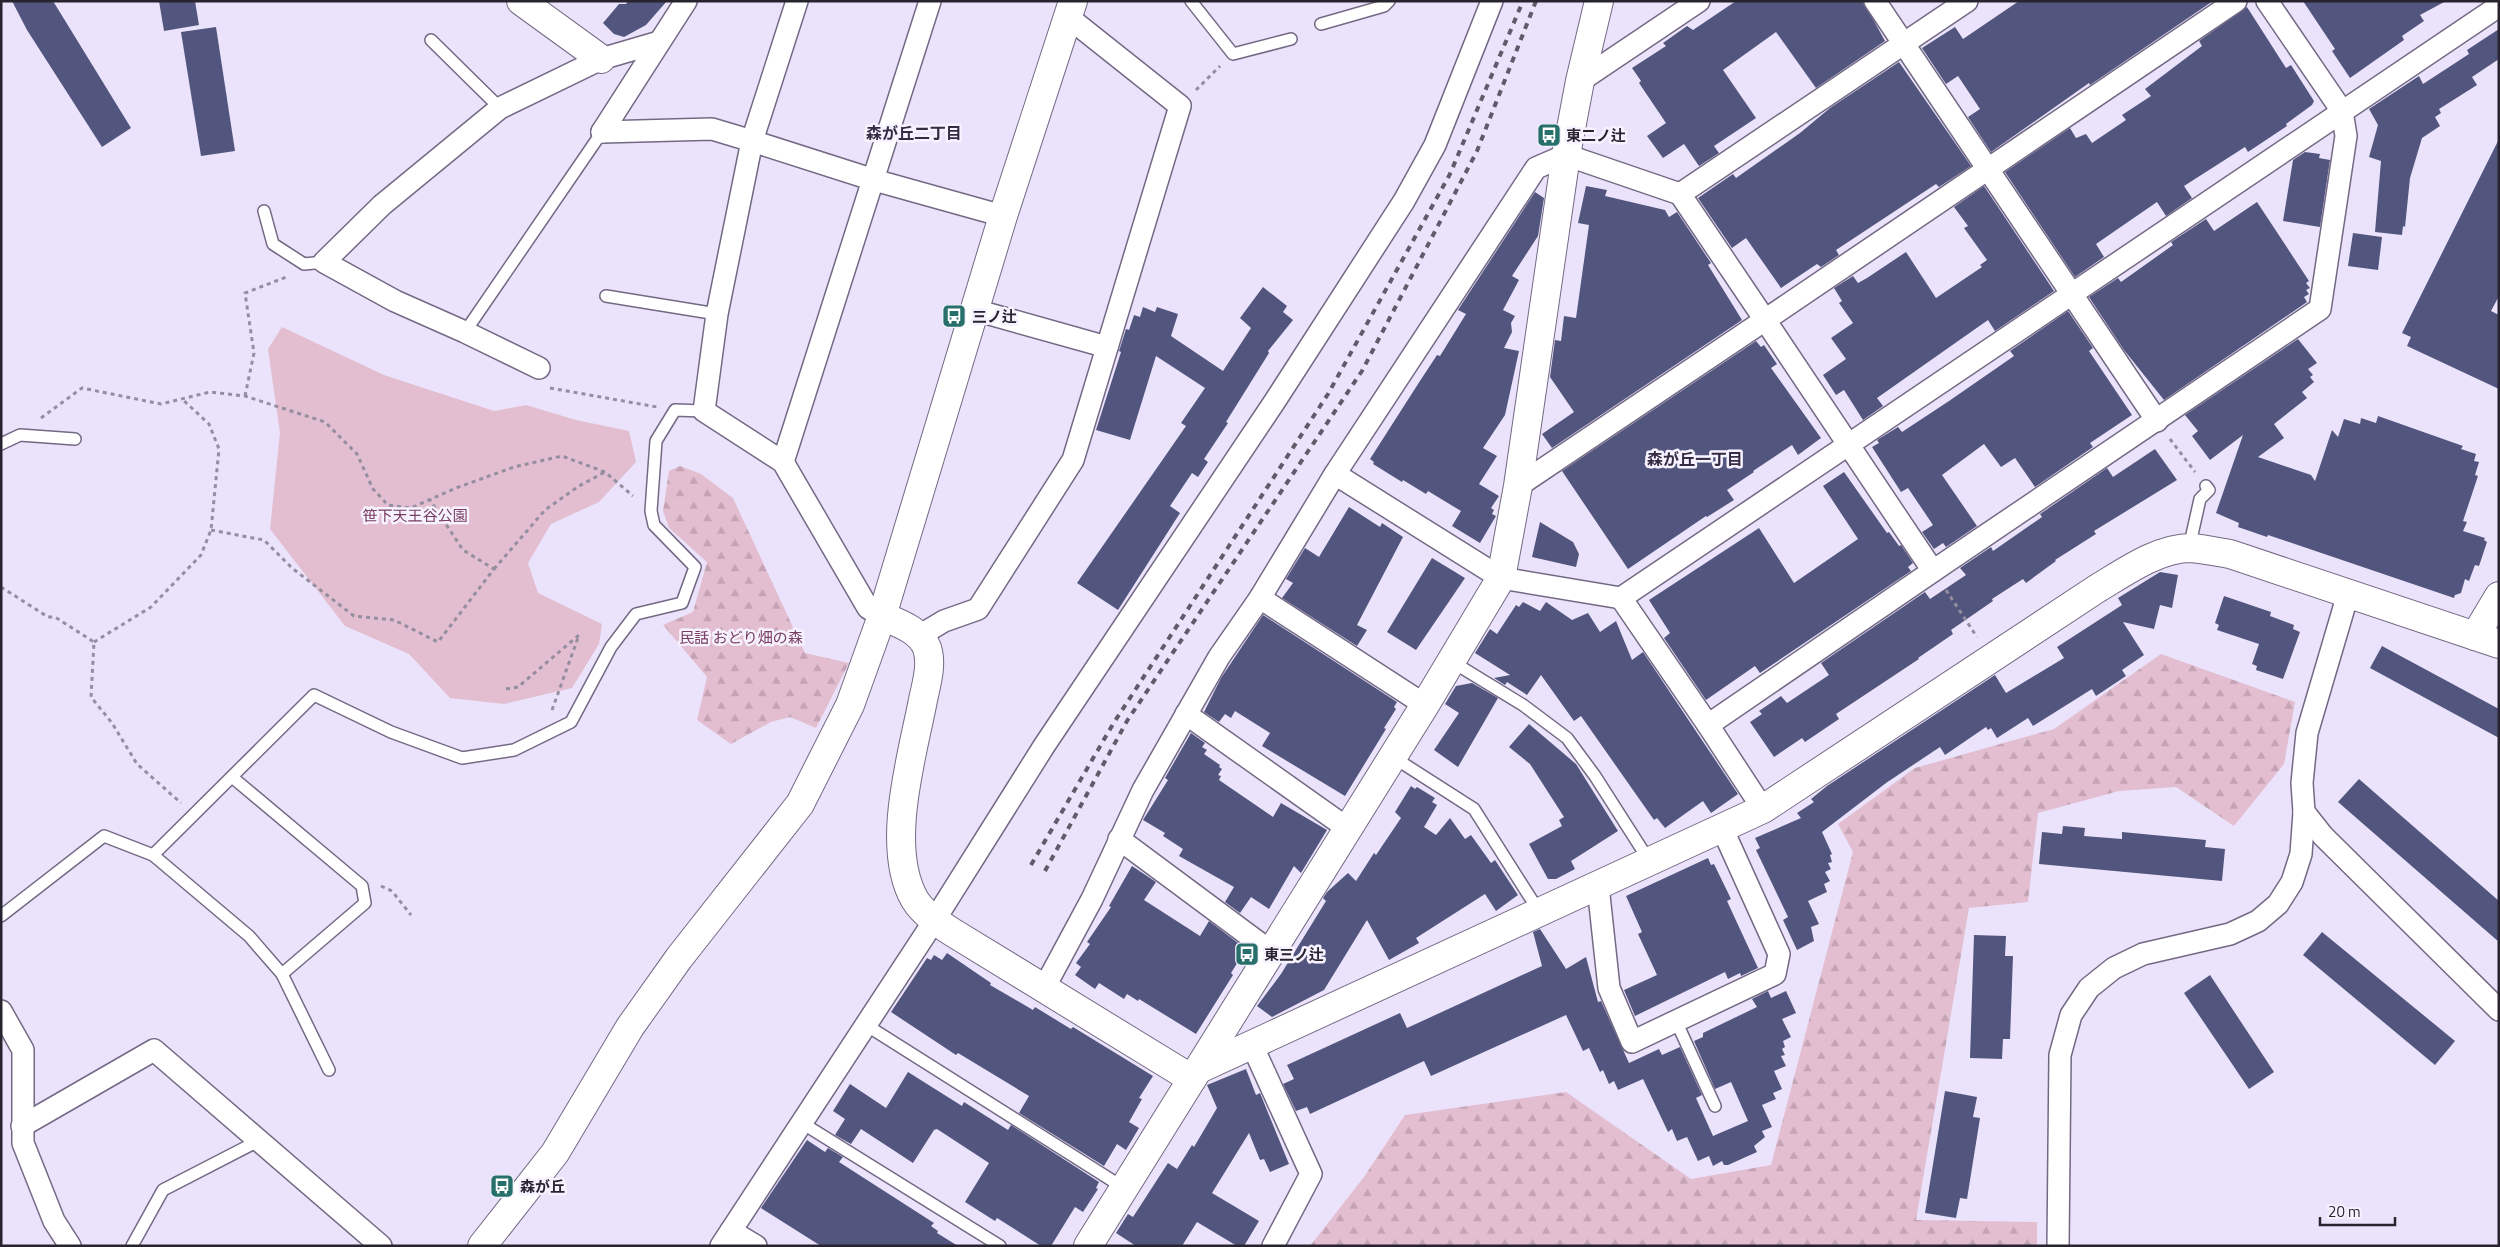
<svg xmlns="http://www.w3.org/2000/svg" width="2500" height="1247" viewBox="0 0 2500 1247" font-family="'Titillium Web','Noto Sans JP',sans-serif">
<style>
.forest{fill:url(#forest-firs)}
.park{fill:#e3bed1}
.building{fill:#52567e}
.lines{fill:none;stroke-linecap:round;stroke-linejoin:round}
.lane-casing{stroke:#736984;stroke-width:14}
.street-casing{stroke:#736984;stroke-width:24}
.secondary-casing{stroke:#736984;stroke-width:30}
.path{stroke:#948ea0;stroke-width:3;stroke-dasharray:4 4;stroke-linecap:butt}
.lane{stroke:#fff;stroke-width:11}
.street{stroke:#fff;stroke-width:21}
.secondary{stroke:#fff;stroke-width:28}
.rail{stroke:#605b6a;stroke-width:4;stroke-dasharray:6 6;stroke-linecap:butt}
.labels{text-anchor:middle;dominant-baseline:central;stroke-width:5;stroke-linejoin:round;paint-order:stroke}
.poi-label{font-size:15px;font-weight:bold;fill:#28242f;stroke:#f6f2ff;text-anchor:start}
.park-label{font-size:15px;fill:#793d5f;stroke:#f6f2ff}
.neighbourhood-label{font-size:16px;font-weight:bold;fill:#352c43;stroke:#f6f2ff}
</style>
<defs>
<pattern id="forest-firs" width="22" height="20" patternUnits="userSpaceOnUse" patternTransform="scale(1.25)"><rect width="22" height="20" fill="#e3bed1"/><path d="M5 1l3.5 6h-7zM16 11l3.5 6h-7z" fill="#c3a3b4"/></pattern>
</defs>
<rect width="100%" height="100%" fill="#ebe3fb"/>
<!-- forest -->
<g class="forest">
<polygon points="680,466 701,474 733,498 805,653 849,663 816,728 790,717 771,722 731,744 697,720 707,677 663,625 693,612 707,562 669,528 663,511 669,471"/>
<polygon points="2161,654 2295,702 2284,764 2234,826 2176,787 2119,791 2038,813 2028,902 1969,908 1916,1220 2037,1222 2037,1246 1310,1246 1364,1177 1405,1115 1566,1092 1691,1179 1771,1165 1853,852 1838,824 1915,768 2054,729"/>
</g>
<!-- park -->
<polygon class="park" points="282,327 384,375 494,411 526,405 576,420 629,431 636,462 599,502 551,524 528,563 538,593 602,624 599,644 572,688 504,704 450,698 409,654 345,626 270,529 280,433 268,349"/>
<!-- building -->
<g class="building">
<polygon points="12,1 53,1 131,128 102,147 27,30"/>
<polygon points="159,1 195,1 199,25 164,31"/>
<polygon points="628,1 667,1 646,25 624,37 614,34 603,23 619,4 626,4"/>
<polygon points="1736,1 1863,1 1885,41 1816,88 1776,32 1723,70 1756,118 1714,146 1719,153 1699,166 1684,144 1663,158 1647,136 1666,123 1639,83 1641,81 1632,68 1666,46 1663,43 1687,26 1693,30"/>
<polygon points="2019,1 2213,1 2090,85 2089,83 1991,152 1968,117 1980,109 1958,76 1946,84 1922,48 1955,27 1963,39"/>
<polygon points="2303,1 2446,1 2420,15 2424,21 2402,36 2404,40 2350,78 2332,51 2335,49"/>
<polygon points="2247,7 2286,68 2291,65 2314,101 2312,105 2286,124 2287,126 2248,152 2245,147 2184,186 2192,198 2166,216 2157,202 2096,244 2104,257 2075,277 2005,172 2070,128 2076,138 2086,134 2092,143 2126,120 2122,115 2151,96 2145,89 2202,46 2199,41"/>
<polygon points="216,27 235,151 201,156 181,32"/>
<polygon points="2499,29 2499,59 2472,77 2477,85 2439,109 2441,113 2435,117 2440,126 2422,138 2410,178 2405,227 2403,226 2402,235 2375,232 2381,161 2369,157 2378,125 2369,109 2419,76 2423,84 2469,54 2467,50"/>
<polygon points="1899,62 1971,166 1939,187 1936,184 1836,250 1839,255 1821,267 1817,264 1781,288 1746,238 1732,248 1698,198 1733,174 1736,178 1800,133 1830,108"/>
<polygon points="2499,139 2499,296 2491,311 2499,315 2499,389 2407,346 2411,337 2402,333"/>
<polygon points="2305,152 2320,154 2319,158 2330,160 2320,227 2283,221 2293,160"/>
<polygon points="1586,186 1607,190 1605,196 1665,210 1669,217 1677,212 1711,263 1708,265 1742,320 1552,448 1542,434 1574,412 1550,377 1555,340 1561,341 1564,316 1576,318 1589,225 1578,223"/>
<polygon points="1984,186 2054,291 1995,331 1988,320 1877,398 1883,406 1863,420 1844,390 1836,395 1823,375 1846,359 1831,338 1853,323 1839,303 1842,301 1834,288 1853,276 1858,283 1867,278 1906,252 1936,298 1982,267 1980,265 1987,260 1964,228 1968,226 1954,207"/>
<polygon points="1535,192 1544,198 1538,236 1512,276 1519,280 1503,310 1515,316 1511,323 1512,332 1504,348 1519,351 1505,415 1483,448 1497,456 1479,484 1499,496 1491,508 1494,510 1492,514 1496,516 1480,543 1452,526 1461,511 1428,491 1426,494 1403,480 1402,482 1373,464 1374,462 1370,459 1418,384 1437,355 1440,356 1466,314 1458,310"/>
<polygon points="2257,202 2309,281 2306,283 2310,288 2306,290 2309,294 2304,297 2307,302 2164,400 2124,350 2089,297 2118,278 2121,282 2173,245 2171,242 2206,219 2214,231"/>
<polygon points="2353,233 2382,237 2378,270 2348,266"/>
<polygon points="1263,287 1287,306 1283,312 1293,320 1268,351 1269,353 1226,422 1228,423 1204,459 1208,462 1198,477 1192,473 1170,506 1180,513 1118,610 1077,583 1186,426 1181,423 1205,388 1156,356 1130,440 1096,430 1121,352 1119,351 1126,329 1129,330 1134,315 1140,317 1143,307 1155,312 1157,307 1178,314 1171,336 1223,371 1251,328 1240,318"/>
<polygon points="2068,311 2093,348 2089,351 2132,415 2090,443 2093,447 2035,487 2015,458 2001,467 1984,444 1942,475 1977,526 1946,547 1943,543 1934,549 1922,532 1933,525 1908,488 1901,492 1872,447 1879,443 1877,440 1898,427 1902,432 1949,401 2014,356 2010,351"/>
<polygon points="2298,339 2317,363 2308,369 2313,375 2310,377 2314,382 2302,392 2307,398 2274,424 2284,438 2258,457 2311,475 2315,481 2332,430 2338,437 2344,419 2360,424 2361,418 2376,423 2378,416 2463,446 2461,449 2476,454 2474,461 2479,462 2475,475 2478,476 2463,521 2467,522 2463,531 2485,538 2484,540 2487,542 2479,566 2475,565 2469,581 2465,579 2461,593 2455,595 2454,598 2268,535 2267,537 2238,527 2239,523 2216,513 2243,435 2210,460 2192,436 2198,431 2185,415"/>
<polygon points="1756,341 1761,347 1764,345 1777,364 1771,368 1821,438 1798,455 1792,445 1753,471 1754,472 1727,490 1734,500 1707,517 1706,516 1628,569 1562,471"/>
<polygon points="2155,449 2177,480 2094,531 2096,534 2055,560 2056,561 2026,583 2023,579 1992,599 1993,601 1951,630 1953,634 1918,658 1919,659 1836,714 1839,719 1805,742 1802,738 1774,757 1750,722 1762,714 1759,711 1781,696 1787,703 1829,675 1821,663 1925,592 1930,599 1966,575 1960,568 1991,547 1993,551 2042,517 2040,514 2107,468 2113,477"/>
<polygon points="1844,472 1887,533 1889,532 1899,546 1901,545 1913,563 1908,567 1911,571 1760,673 1755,666 1706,700 1664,638 1670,633 1649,600 1759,528 1794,583 1858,539 1823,486"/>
<polygon points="1349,507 1380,527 1382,523 1403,537 1357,625 1367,630 1357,646 1282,598 1293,583 1286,579 1305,548 1319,557"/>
<polygon points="1540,522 1573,542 1579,554 1576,567 1532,557"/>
<polygon points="1432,558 1465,578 1416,650 1387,632"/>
<polygon points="2160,572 2178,575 2172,608 2160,605 2154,629 2123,622 2144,655 2122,670 2126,676 2096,696 2092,689 2033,726 2028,718 1997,738 1991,728 1988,730 1986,727 1945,755 1940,747 1886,783 1822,832 1832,854 1830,855 1832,862 1828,863 1831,869 1825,872 1830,881 1824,884 1827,892 1808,901 1819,924 1811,927 1814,941 1797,950 1783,920 1788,917 1756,850 1760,848 1755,838 1801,818 1797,813 1814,802 1811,799 1827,786 1995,675 2006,693 2064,658 2057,647 2122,605 2118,598"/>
<polygon points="2224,596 2271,612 2270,616 2294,625 2293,629 2300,632 2283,679 2256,670 2257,666 2252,664 2259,644 2217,630 2219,625 2215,623"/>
<polygon points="1523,602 1540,611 1546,602 1572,620 1588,613 1600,632 1616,621 1632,660 1643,652 1738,794 1711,813 1703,801 1665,828 1657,818 1654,820 1581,716 1574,721 1541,675 1527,695 1507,682 1505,685 1494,678 1510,675 1475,653 1490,629 1497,634 1516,605 1519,607"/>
<polygon points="1263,615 1397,702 1394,707 1396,709 1384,728 1386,729 1345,796 1262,746 1270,733 1235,711 1231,718 1225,714 1219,722 1204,712 1221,678"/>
<polygon points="2382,646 2499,709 2499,738 2370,668"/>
<polygon points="1472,683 1498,698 1458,767 1434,750 1459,713 1445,704 1456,686"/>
<polygon points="1529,724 1576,764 1618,831 1571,861 1575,869 1556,879 1548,879 1529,844 1562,826 1559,820 1564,817 1530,764 1509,747"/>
<polygon points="1191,733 1205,743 1202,747 1207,750 1204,754 1220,765 1219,767 1222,769 1218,775 1221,776 1219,780 1273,817 1281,803 1327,830 1301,873 1294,866 1269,909 1251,897 1240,913 1225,902 1234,887 1179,856 1183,849 1163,836 1165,833 1143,820 1168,780 1165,778"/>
<polygon points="2359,779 2499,901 2499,942 2338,802"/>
<polygon points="1411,786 1415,789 1417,787 1435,798 1432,802 1437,805 1424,827 1436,835 1450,818 1465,839 1471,835 1491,863 1495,860 1518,895 1496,911 1485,894 1416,938 1419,943 1389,960 1367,920 1324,990 1272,1017 1257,1006 1281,974 1326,901 1323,898 1327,892 1348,873 1356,881 1374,853 1376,855 1401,818 1395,812"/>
<polygon points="2063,826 2085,828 2084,836 2122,839 2122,832 2206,840 2205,847 2225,849 2222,881 2039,864 2042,832 2062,834"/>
<polygon points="1708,858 1711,865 1714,864 1731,899 1727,901 1758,968 1741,976 1740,973 1728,979 1725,972 1635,1016 1624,990 1657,975 1638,934 1642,932 1626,896"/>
<polygon points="1132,866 1156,882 1144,900 1200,936 1209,921 1246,949 1231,973 1233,975 1196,1034 1139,999 1138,1001 1127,994 1124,999 1099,983 1095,989 1075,975 1081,967 1076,963 1090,944 1087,942 1111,907 1109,906"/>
<polygon points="1540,929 1566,969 1586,957 1598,1002 1601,1001 1629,1063 1659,1049 1662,1055 1680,1047 1702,1095 1696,1098 1713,1136 1748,1121 1731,1082 1715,1089 1694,1041 1703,1037 1703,1033 1757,1007 1752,999 1768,991 1771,998 1786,991 1796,1013 1782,1019 1791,1037 1783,1041 1785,1047 1782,1049 1785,1055 1781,1056 1786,1066 1774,1071 1782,1089 1773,1093 1776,1099 1762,1105 1772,1127 1762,1131 1765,1137 1754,1146 1757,1152 1728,1165 1724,1165 1722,1161 1713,1166 1709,1156 1698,1161 1687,1137 1677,1141 1672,1129 1668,1132 1643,1079 1618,1090 1614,1081 1609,1084 1603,1070 1600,1072 1589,1048 1583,1051 1566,1015 1431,1076 1424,1061 1310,1114 1307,1107 1296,1111 1283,1084 1294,1079 1287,1065 1400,1013 1407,1028 1542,966 1533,932"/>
<polygon points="2322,932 2455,1041 2435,1065 2303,955"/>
<polygon points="1974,935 2006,936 2005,956 2013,956 2010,1039 2003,1039 2002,1059 1970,1058"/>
<polygon points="947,953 991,983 990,985 1033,1010 1035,1007 1071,1029 1073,1027 1153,1076 1139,1098 1142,1099 1129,1122 1139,1128 1126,1150 1117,1144 1104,1166 1019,1113 1029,1096 958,1053 956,1055 891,1012 927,958 931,960 934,955 942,960"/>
<polygon points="2210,975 2274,1072 2249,1089 2184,993"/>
<polygon points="1246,1069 1256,1095 1260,1093 1289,1164 1270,1172 1264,1159 1260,1160 1249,1133 1212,1193 1259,1221 1244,1246 1237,1246 1197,1222 1182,1246 1136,1246 1116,1233 1128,1214 1133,1217 1168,1163 1177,1169 1192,1145 1194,1147 1217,1108 1207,1085"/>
<polygon points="908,1072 962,1106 964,1102 1008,1130 1011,1125 1099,1182 1096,1188 1098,1189 1083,1212 1075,1207 1051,1246 1041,1246 997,1218 995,1221 965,1202 989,1163 937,1129 934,1130 913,1163 861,1129 851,1144 835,1135 845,1119 833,1111 850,1084 886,1108"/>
<polygon points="1945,1091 1977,1097 1973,1117 1980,1118 1967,1199 1960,1198 1956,1218 1925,1213"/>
<polygon points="807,1140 825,1152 828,1148 843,1157 839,1162 934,1223 931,1226 938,1231 937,1233 958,1246 821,1246 761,1208"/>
</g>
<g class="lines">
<!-- lane casing -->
<g class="lane-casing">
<g id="lane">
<polyline points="1191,1 1233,54 1291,39"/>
<polyline points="1321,24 1384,6 1389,1"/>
<polyline points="431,40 500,108"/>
<polyline points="264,211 273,244 304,264 324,262"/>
<polyline points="606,296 717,314"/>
<polyline points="465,332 602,132"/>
<polyline points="1,444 20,435 75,439"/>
<polyline points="2189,548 2200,499 2209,490 2206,486"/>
<polyline points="1451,661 1523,705 1567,738 1595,776 1650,862"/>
<polyline points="1393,757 1474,809 1540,913"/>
<polyline points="232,777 362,886 365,903 282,974"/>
<polyline points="153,855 314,695 391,732 462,758 514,750 571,722 611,647 636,614 682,603 695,567 654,525 651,511 656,441 675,410 704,411"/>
<polyline points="1,916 104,836 153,855 249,936 282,974 329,1070"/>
<polyline points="1676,1021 1715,1106"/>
<polyline points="866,1025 1124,1188"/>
<polyline points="802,1123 1000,1246"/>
<polyline points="132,1246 163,1190 260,1140"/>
</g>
</g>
<!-- street casing -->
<g class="street-casing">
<g id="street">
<polyline points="1875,1 2157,421"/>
<polyline points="1580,81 1699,1"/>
<polyline points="602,132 712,129 752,141 797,1"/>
<polyline points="602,132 686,1"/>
<polyline points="1680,194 1967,1"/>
<polyline points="975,310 1107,347"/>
<polyline points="539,368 465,332 395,301 324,262 382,205 500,108 601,59 659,42"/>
<polyline points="783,462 930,1"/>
<polyline points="1335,474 1501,578 1621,598 2499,6"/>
<polyline points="1518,486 1765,320 1933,571 1708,725 1621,598"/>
<polyline points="1933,571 2320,309 2346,136 2342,111 2267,1"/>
<polyline points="1260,598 1425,705"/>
<polyline points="882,616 868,608 783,462 704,411 717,314 752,141 874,180 1003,216"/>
<polyline points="919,636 944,621 978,609 1073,460 1180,106 1068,17"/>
<polyline points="1186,714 1347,828"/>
<polyline points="1708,725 1763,809"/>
<polyline points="2304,812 2323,836 2499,1010"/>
<polyline points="1119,839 1270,951"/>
<polyline points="1598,886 1609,988 1632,1042 1775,974 1779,954 1722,828"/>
<polyline points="1043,990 1092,899 1143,790 1219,657 1260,598 1335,474 1536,168 1566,155 1680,194 1765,320 2236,1"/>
<polyline points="1,1011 23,1050 23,1143 54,1221 70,1246"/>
<polyline points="1252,1045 1311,1174 1273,1246"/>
<polyline points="22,1126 154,1050 381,1246"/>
<polyline points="731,1231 756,1246"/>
<polyline points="721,1246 934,921 1044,746 1275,401 1404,201 1435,145 1492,1"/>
<polyline points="2058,1246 2060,1055 2071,1015 2089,988 2114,968 2143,954 2230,934 2258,921 2278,904 2292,882 2301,854 2304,812 2302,783 2307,733 2348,594"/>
</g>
</g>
<!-- secondary casing -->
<g class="secondary-casing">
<g id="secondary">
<polyline points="521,1 601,59"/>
<path d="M882,616C898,623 920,630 927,648C933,666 925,688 922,705C911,760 885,849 915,900C924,914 938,923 952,932L1192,1079"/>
<polyline points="2475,636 2499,596"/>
<path d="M1197,1070L1763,809L2098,588C2125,572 2158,548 2191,548C2204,549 2217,552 2230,554L2499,644"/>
<polyline points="482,1246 555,1153 630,1027 679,958 800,804 850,705 882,616 1003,216 1073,1"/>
<polyline points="1088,1246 1425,705 1501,578 1518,486 1566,155 1580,81 1599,1"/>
</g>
</g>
<!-- path -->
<g class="path">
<polyline points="1196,90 1220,66"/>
<polyline points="550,388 657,407"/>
<polyline points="245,396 254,353 245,293 289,276"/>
<polyline points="41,418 82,388 161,404 210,392 245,396 325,422 357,454 373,489 388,505 411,508 456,488 514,467 562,456 605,472 633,496"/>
<polyline points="2170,439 2195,472"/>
<polyline points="211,530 264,540 292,568 354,616 394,620 438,642 494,569 463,550 430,500"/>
<polyline points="494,569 545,510 579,486 605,472"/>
<polyline points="1,587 48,617 55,617 94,642 91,697 112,723 137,764 181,803"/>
<polyline points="1946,590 1977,637"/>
<polyline points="94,642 151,607 201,555 211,530 219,449 209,424 182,399"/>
<polyline points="506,689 518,687 579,635 552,710"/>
<polyline points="381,886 392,891 411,915"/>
</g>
<!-- lane -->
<use href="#lane" class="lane"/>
<!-- street -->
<use href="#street" class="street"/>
<!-- secondary -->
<use href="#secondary" class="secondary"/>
<!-- rail -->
<g class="rail">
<polyline points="1031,865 1113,724 1328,394 1450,174 1523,1"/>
<polyline points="1045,871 1127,721 1362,371 1477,151 1536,1"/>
</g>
</g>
<!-- icons -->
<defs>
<g id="bus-square" transform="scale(1.25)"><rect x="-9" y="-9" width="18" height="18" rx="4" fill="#266f6a" stroke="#f6f2ff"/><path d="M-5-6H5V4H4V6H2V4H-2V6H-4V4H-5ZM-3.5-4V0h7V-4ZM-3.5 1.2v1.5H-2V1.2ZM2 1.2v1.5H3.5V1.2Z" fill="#fff"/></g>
</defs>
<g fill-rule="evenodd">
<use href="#bus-square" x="1549" y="135"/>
<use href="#bus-square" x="954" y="316"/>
<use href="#bus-square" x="1247" y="954"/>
<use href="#bus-square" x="502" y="1186"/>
</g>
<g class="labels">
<!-- poi labels -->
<g class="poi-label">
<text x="1566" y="135">東二ノ辻</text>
<text x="972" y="316">三ノ辻</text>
<text x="1264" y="954">東三ノ辻</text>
<text x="520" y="1186">森が丘</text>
</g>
<!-- park labels -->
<g class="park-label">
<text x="415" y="515">笹下天王谷公園</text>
<text x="741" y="637">民話 おどり畑の森</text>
</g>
<!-- neighbourhood labels -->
<g class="neighbourhood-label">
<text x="914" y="133">森が丘二丁目</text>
<text x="1695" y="459">森が丘一丁目</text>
</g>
</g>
<!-- border -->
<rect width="2500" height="1247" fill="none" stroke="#28242f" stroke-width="5"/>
<!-- scale -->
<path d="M2320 1217v8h75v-8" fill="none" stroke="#28242f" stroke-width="2.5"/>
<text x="2328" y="1217" font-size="15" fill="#28242f" stroke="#f6f2ff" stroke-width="4" paint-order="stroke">20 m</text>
</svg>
